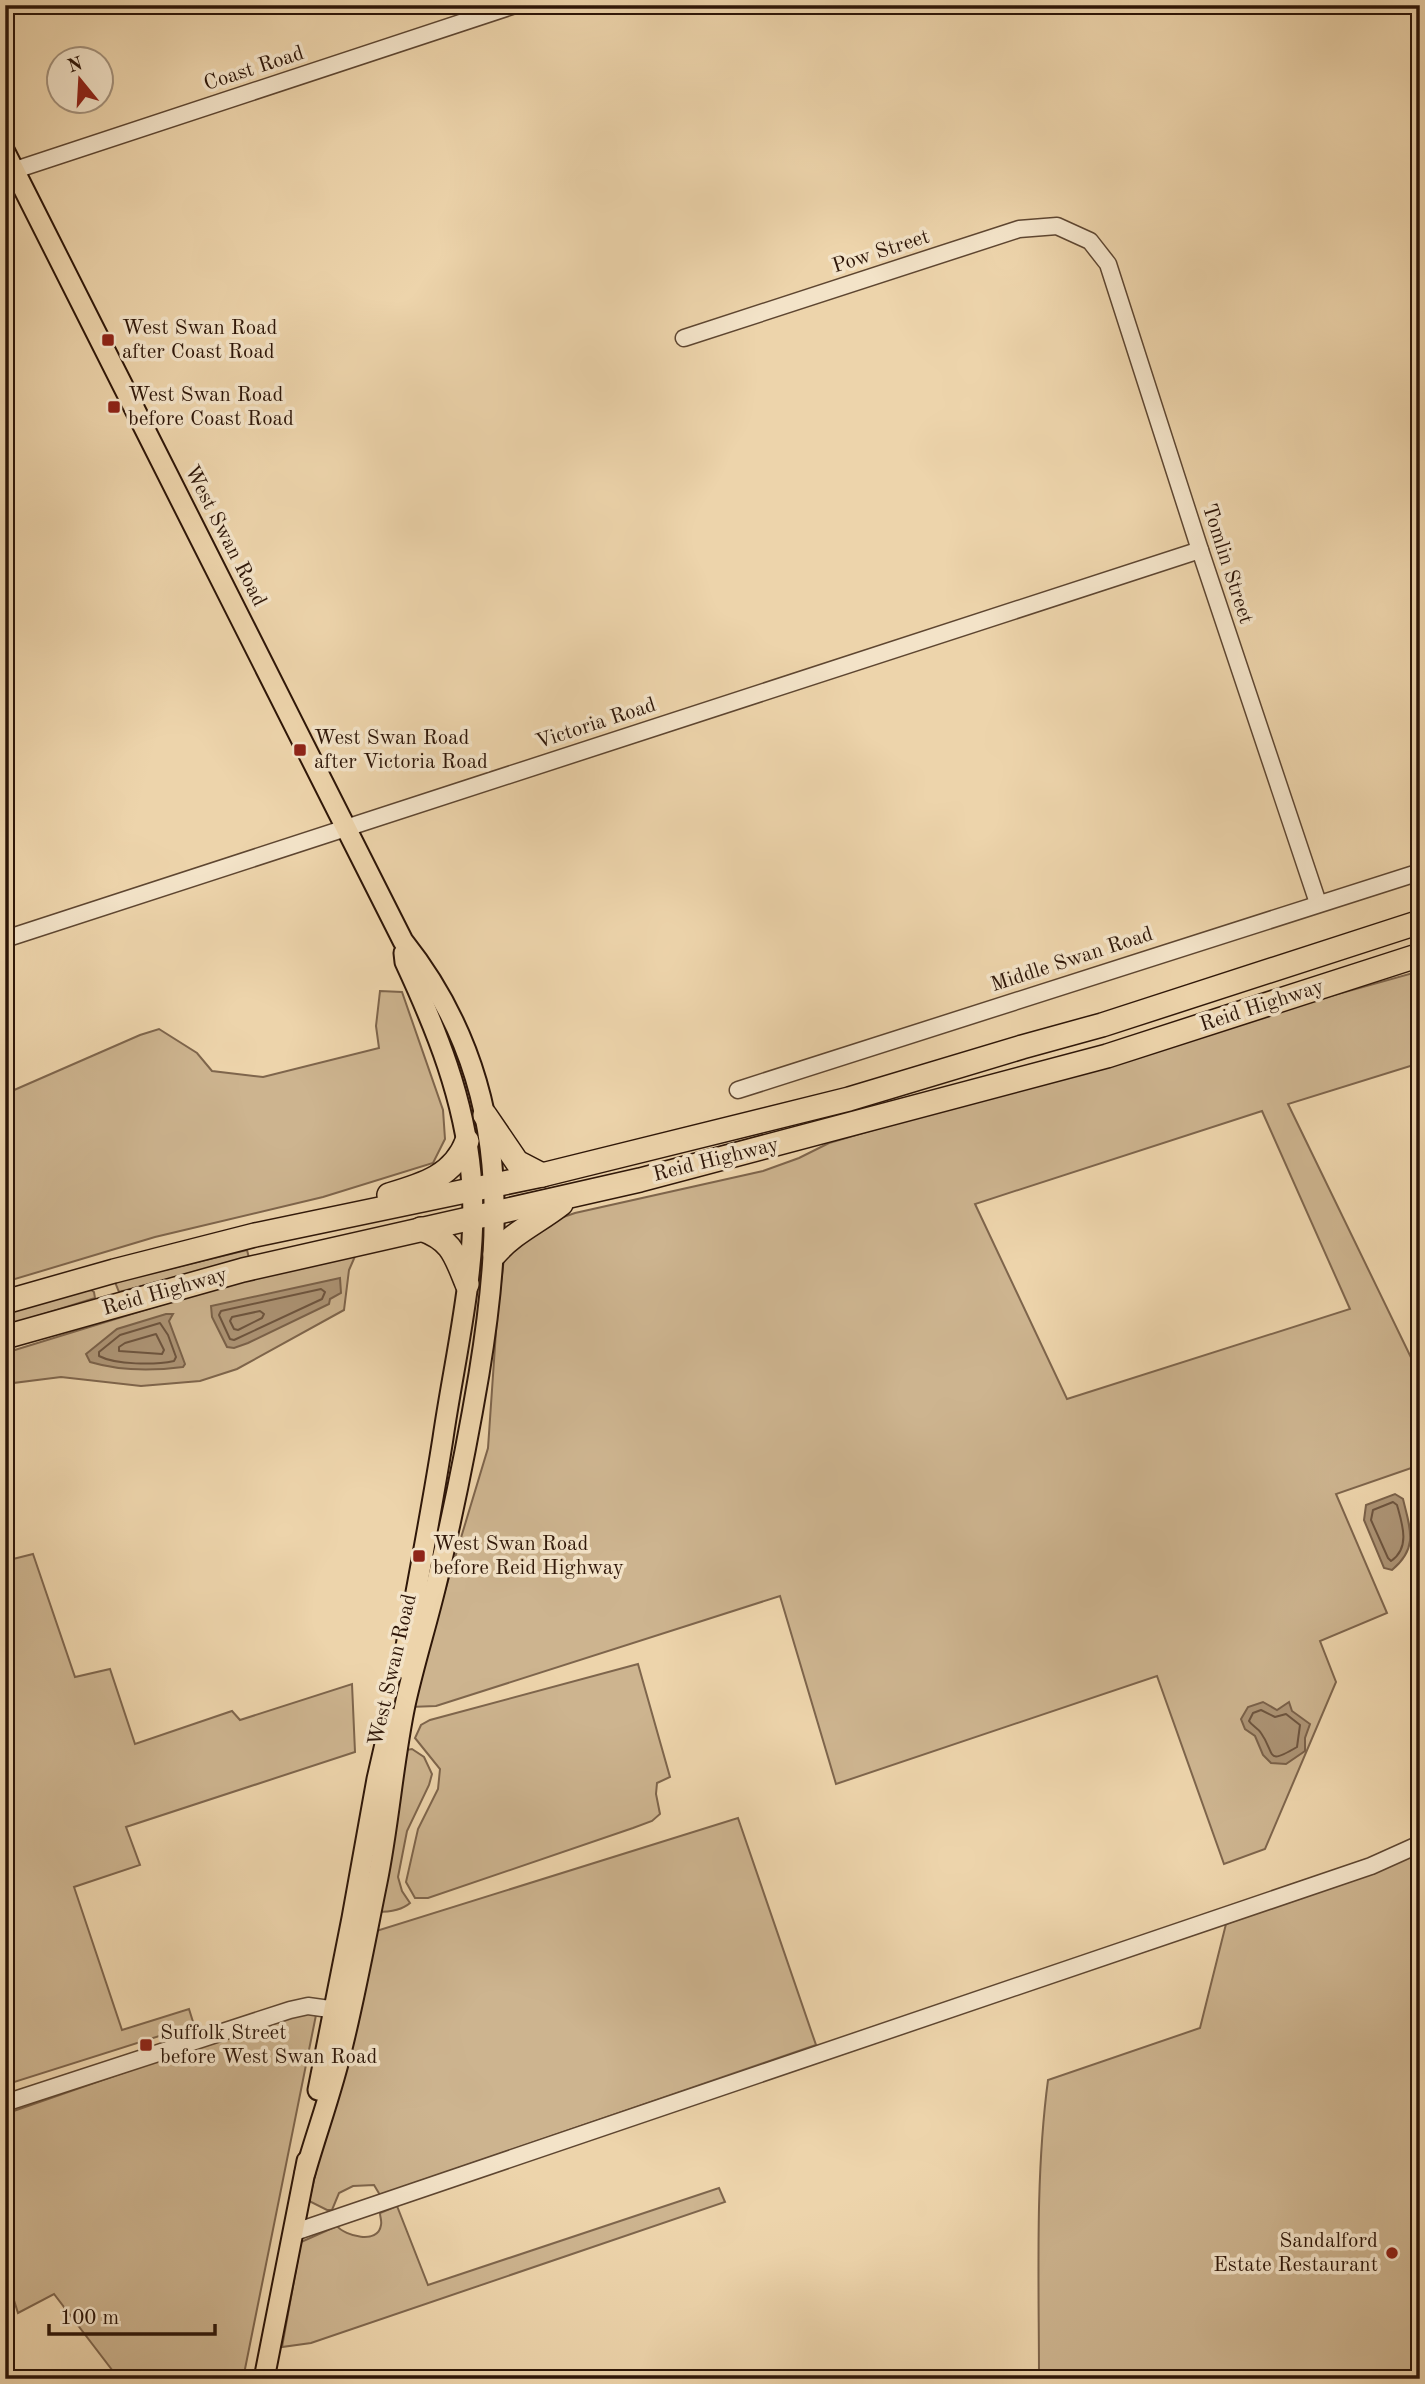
<svg xmlns="http://www.w3.org/2000/svg" width="1425" height="2384" viewBox="0 0 1425 2384" font-family="'Old Standard TT',serif">
<style>
.green{fill:#cdb48f;stroke:#7e654c;stroke-width:2;fill-rule:evenodd}
.water{fill:#ac9374;stroke:#7a6149;stroke-width:2}
.lines{fill:none;stroke-linecap:round;stroke-linejoin:round}
.shore{stroke:#6d543e;stroke-width:2}
.minor-casing{stroke:#5e4631;stroke-width:19}
.major-casing{stroke:#2e1608;stroke-width:23}
.highway-casing{stroke:#2e1608;stroke-width:26}
.minor{stroke:#f3e3c8;stroke-width:16}
.major{stroke:#edd4ab;stroke-width:19}
.highway{stroke:#edd4ab;stroke-width:23}
.poi-dot{fill:#8f2418;stroke:#f3e3c8;stroke-width:2.5}
.labels{text-anchor:middle;dominant-baseline:central;stroke-width:7;stroke-linejoin:round;paint-order:stroke}
.street-label{font-size:21px;fill:#2e1608;stroke:#f3e3c8}
.poi-label{font-size:21px;fill:#2e1608;stroke:#f3e3c8;text-anchor:start}
</style>
<rect width="100%" height="100%" fill="#edd4ab"/>
<filter id="stains"><feTurbulence type="fractalNoise" baseFrequency=".00286" numOctaves="4"/><feColorMatrix values="0 0 0 0 .2 0 0 0 0 .09 0 0 0 0 .02 0 0 0 .5 -.17"/></filter>
<radialGradient id="worn" r=".72"><stop offset=".6" stop-color="#630" stop-opacity="0"/><stop offset="1" stop-color="#630" stop-opacity=".3"/></radialGradient>
<!-- green -->
<g class="green">
<path d="M1420,971V1063L1288,1104L1420,1376V1465L1336,1494L1387,1613L1320,1641L1336,1682L1265,1849L1224,1864L1157,1676L836,1784L780,1596L436,1706L410,1707L488,1448L497,1317L504,1258L540,1225L575,1213L763,1171L799,1158L829,1143L1256,1017ZM1262,1111L1350,1309L1067,1399L975,1204Z"/>
<polygon points="380,991 402,992 443,1110 445,1139 433,1163 323,1197 155,1237 5,1282 5,1094 140,1035 159,1029 197,1053 212,1071 263,1077 379,1048 376,1026"/>
<polygon points="247,1250 249,1258 119,1292 115,1282"/>
<polygon points="356,1254 349,1270 344,1310 237,1369 200,1381 141,1386 61,1377 5,1384 5,1353 229,1284"/>
<polygon points="91,1290 94,1292 95,1298 34,1317 33,1320 5,1329 5,1311 75,1291"/>
<polygon points="33,1554 75,1677 110,1669 135,1744 232,1711 240,1720 352,1684 355,1752 126,1827 140,1865 74,1887 122,2030 189,2009 194,2025 5,2085 5,1561"/>
<polygon points="638,1664 670,1777 657,1783 656,1794 660,1814 652,1821 633,1828 428,1898 415,1898 406,1882 418,1829 438,1789 440,1769 415,1738 421,1725 430,1720"/>
<path d="M412,1749L424,1757L432,1774L429,1785L407,1831L398,1877L402,1891L410,1903C401,1911 388,1912 377,1912L406,1750Z"/>
<polygon points="738,1818 816,2045 380,2195 374,2185 353,2186 339,2193 332,2210 327,2210 309,2201 373,1932"/>
<path d="M1420,1850V2379H1039C1039,2280 1035,2178 1048,2080L1200,2028L1226,1924Z"/>
<polygon points="301,2013 316,2015 243,2379 119,2379 54,2294 18,2313 5,2272 5,2114 275,2020 283,2022 288,2017"/>
<path d="M719,2188L725,2202L311,2343L282,2347L301,2242L337,2226C345,2236 378,2245 381,2225C382,2221 380,2217 380,2213L397,2206L428,2285Z"/>
</g>
<!-- water -->
<g class="water">
<polygon points="340,1278 341,1293 330,1299 329,1304 248,1343 234,1348 227,1347 212,1317 211,1306"/>
<path d="M166,1314H173L169,1321L185,1364L183,1367C152,1371 120,1371 90,1362L86,1354L117,1329Z"/>
<path d="M1395,1494L1403,1499C1410,1528 1419,1548 1392,1570L1384,1568L1364,1520L1366,1505Z"/>
<polygon points="1263,1702 1277,1710 1289,1702 1292,1711 1310,1724 1305,1738 1305,1751 1286,1764 1271,1763 1263,1755 1255,1736 1245,1729 1241,1719 1248,1707"/>
</g>
<g class="lines">
<!-- shore -->
<g class="shore">
<polygon points="321,1289 325,1292 322,1299 234,1340 230,1339 219,1315 221,1311"/>
<polygon points="260,1311 264,1314 262,1318 238,1330 234,1329 230,1321 232,1317"/>
<path d="M160,1323L168,1335L176,1357L174,1361C155,1365 116,1365 99,1356V1352L120,1335Z"/>
<polygon points="156,1334 164,1350 162,1354 119,1351 119,1347 125,1343"/>
<path d="M1393,1502L1397,1505C1402,1523 1411,1548 1391,1561L1388,1558L1371,1520L1373,1510Z"/>
<path d="M1261,1710L1275,1717L1286,1714L1300,1725L1297,1747C1265,1766 1276,1754 1261,1733C1258,1728 1252,1726 1249,1721L1253,1713Z"/>
</g>
<!-- minor casing -->
<g class="minor-casing">
<g id="minor">
<polyline points="6,173 515,5"/>
<polyline points="684,338 1019,229 1057,226 1090,241 1108,264 1200,550 1318,903"/>
<polyline points="5,939 1200,550"/>
<polyline points="738,1090 1420,872"/>
<polyline points="5,2103 290,2010 308,2006 344,2011"/>
<polyline points="292,2233 1371,1866 1420,1844"/>
</g>
</g>
<!-- major casing -->
<g class="major-casing">
<g id="major">
<path d="M5,152L403,941C508,1073 505,1216 479,1374C468,1439 455,1504 440,1568C430,1614 415,1659 405,1705C393,1763 389,1823 377,1882C366,1936 356,1991 343,2044C333,2088 317,2131 305,2173"/>
<path d="M402,1668C416,1591 431,1515 443,1438C455,1354 480,1258 471,1174C464,1098 437,1031 405,962L404,953"/>
<polyline points="318,2090 352,1918 377,1779 391,1718"/>
<polyline points="264,2379 307,2161"/>
</g>
</g>
<!-- highway casing -->
<g class="highway-casing">
<g id="highway">
<polyline points="485,1115 517,1162 542,1175"/>
<path d="M389,1195C423,1185 454,1176 467,1141"/>
<path d="M421,1229C452,1240 455,1255 467,1284"/>
<path d="M495,1254C514,1232 538,1222 561,1204"/>
<polyline points="5,1302 114,1271 255,1235 542,1175 849,1099 1022,1047 1102,1025 1420,922"/>
<polyline points="5,1337 243,1270 640,1180 1107,1056 1420,955"/>
</g>
</g>
<!-- minor -->
<use href="#minor" class="minor"/>
<!-- major -->
<use href="#major" class="major"/>
<!-- highway -->
<use href="#highway" class="highway"/>
</g>
<!-- markers -->
<g class="poi-dot">
<rect x="101" y="333" width="14" height="14" rx="3.5"/>
<rect x="107" y="400" width="14" height="14" rx="3.5"/>
<rect x="293" y="743" width="14" height="14" rx="3.5"/>
<rect x="412" y="1549" width="14" height="14" rx="3.5"/>
<rect x="139" y="2038" width="14" height="14" rx="3.5"/>
<circle cx="1392" cy="2253" r="7"/>
</g>
<g class="labels">
<!-- street labels -->
<g class="street-label">
<text transform="translate(254 69) rotate(-18)">Coast Road</text>
<text transform="translate(881 252) rotate(-18)">Pow Street</text>
<text transform="translate(225 536) rotate(63)">West Swan Road</text>
<text transform="translate(1227 564) rotate(72)">Tomlin Street</text>
<text transform="translate(596 724) rotate(-18)">Victoria Road</text>
<text transform="translate(1072 960) rotate(-18)">Middle Swan Road</text>
<text transform="translate(1262 1006) rotate(-18)">Reid Highway</text>
<text transform="translate(716 1160) rotate(-14)">Reid Highway</text>
<text transform="translate(165 1292) rotate(-16)">Reid Highway</text>
<text transform="translate(393 1670) rotate(-77)">West Swan Road</text>
</g>
<!-- poi labels -->
<g class="poi-label">
<text x="122" y="328">West Swan Road<tspan x="122" dy="24">after Coast Road</tspan></text>
<text x="128" y="395">West Swan Road<tspan x="128" dy="24">before Coast Road</tspan></text>
<text x="314" y="738">West Swan Road<tspan x="314" dy="24">after Victoria Road</tspan></text>
<text x="433" y="1544">West Swan Road<tspan x="433" dy="24">before Reid Highway</tspan></text>
<text x="160" y="2033">Suffolk Street<tspan x="160" dy="24">before West Swan Road</tspan></text>
<text x="1378" y="2241" text-anchor="end">Sandalford<tspan x="1378" dy="24">Estate Restaurant</tspan></text>
</g>
</g>
<!-- margin -->
<rect width="1425" height="2384" fill="none" stroke="#edd4ab" stroke-width="28"/>
<rect x="7" y="7" width="1411" height="2370" fill="none" stroke="#2e1608" stroke-width="3.5"/>
<rect x="14" y="14" width="1397" height="2356" fill="none" stroke="#2e1608" stroke-width="2"/>
<!-- north arrow -->
<g transform="translate(80 80) rotate(342)"><circle r="33" fill="#f3e3c8" stroke="#a4917b" stroke-width="2"/>
<path d="M0-5L12 26L0 18L-12 26Z" fill="#8f2418"/>
<text y="-10" font-size="19" font-weight="bold" text-anchor="middle" fill="#2e1608">N</text>
</g>
<!-- scale -->
<path d="M49 2324v10h166v-10" fill="none" stroke="#2e1608" stroke-width="3.5"/>
<text x="60" y="2324" font-size="21" fill="#2e1608" stroke="#f3e3c8" stroke-width="5" paint-order="stroke">100 m</text>
<rect width="100%" height="100%" filter="url(#stains)"/>
<rect width="100%" height="100%" fill="url(#worn)"/>
</svg>
